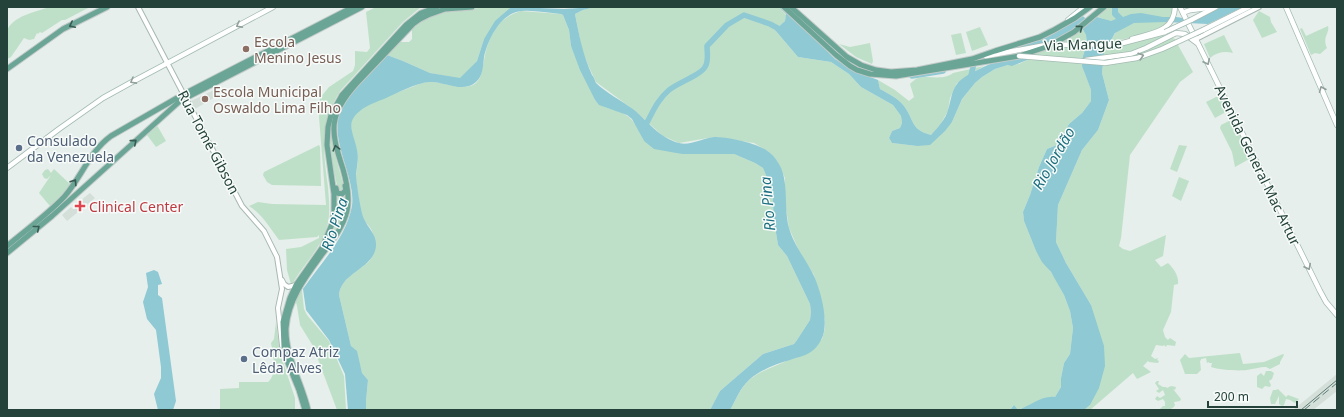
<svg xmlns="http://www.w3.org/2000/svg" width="1344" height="417" viewBox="0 0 1344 417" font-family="'Noto Sans',sans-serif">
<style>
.built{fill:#d4dfda}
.green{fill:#bfe0c8}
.water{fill:#8ec9d4}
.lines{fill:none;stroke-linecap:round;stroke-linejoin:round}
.river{stroke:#8ec9d4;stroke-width:5.5}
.tertiary-casing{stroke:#a8b8b2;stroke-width:6}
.secondary-casing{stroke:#a4bbb3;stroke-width:6}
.primary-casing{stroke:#c2cac8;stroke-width:7}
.tertiary{stroke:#fff;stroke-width:4}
.secondary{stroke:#fff;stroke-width:4.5}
.primary{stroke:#6aa596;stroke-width:5}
.tram{stroke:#5f7d75;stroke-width:1}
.rail{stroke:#5f7d75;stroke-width:1;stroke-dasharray:8 4;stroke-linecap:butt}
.secondary-bridge-casing{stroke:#a4bbb3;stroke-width:6;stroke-linecap:butt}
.secondary-bridge{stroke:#fff;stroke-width:4.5}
.oneway{stroke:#365b51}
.oneway2{stroke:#92a09c}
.education-dot{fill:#8d6e63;stroke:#f7fbf9;stroke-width:1.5}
.service-dot{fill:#5c6f8a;stroke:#f7fbf9;stroke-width:1.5}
.health-dot{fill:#e0444e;stroke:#f7fbf9;stroke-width:1.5}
.labels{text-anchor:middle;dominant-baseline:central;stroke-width:3;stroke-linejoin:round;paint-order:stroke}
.education-label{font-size:14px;fill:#785e54;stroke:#f7fbf9;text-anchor:start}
.street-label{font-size:14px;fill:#24423a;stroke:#f7fbf9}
.service-label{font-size:14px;fill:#4e5e75;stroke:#f7fbf9;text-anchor:start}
.health-label{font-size:14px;fill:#be3a42;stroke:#f7fbf9;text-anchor:start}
.water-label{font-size:15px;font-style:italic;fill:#1c6f80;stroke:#f7fbf9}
</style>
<rect width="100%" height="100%" fill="#e6efeb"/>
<!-- built -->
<g class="built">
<polygon points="214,90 217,96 195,109 191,101"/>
<polygon points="90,193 95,198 67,221 62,215 71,207 73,209 77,206 76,204"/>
<polygon points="1337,374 1337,391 1313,410 1293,410"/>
</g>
<!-- green -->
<g class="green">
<path d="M49,7H90L65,20H62L42,33L40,32L38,34L37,33L34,39L29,40L24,38L11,57L7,59C7,52 5,38 7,31C12,16 36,12 49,7Z"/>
<path d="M376,7H421L403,22L341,90C319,122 323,150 328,187C329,201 331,216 326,230C320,249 304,264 294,281L302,290L304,309L307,315L329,341L344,376L346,410H337L313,346L300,325L297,306L287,270L286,249L301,247L319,238V235L317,237L279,240C270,228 262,214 249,206L258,202L272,204L326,205L319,117L320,98L329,87L353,71L355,65V51L367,52L370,48L366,12Z"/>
<path d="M503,7H514L510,8L484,39L477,61L460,79L430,73L403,61L387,55L400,42H409L412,39V29C435,5 473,9 503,7Z"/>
<path d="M595,7H779L786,15L785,21L775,30L798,57L831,62L849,74L861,87L893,105L901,116L902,123L900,128L892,131L889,138L892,143L917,146L952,122L962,99L975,83L982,77L995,69L1008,65L1019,64L1027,60L1046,40L1055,34L1072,25H1077L1082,28L1086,35L1087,44L1083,56L1084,71L1091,90V101L1082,113L1069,124L1057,145L1047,149L1039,167L1030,195L1023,212L1024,221L1036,251L1055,278L1064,295L1070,311L1073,328L1070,354L1064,363L1061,378V387L1055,397L1038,401L1028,406L1017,410L1014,405L1010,410H730C736,400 740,389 748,381C760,370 776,367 790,359C801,354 811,346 822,339L825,328V320L814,275L799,251L789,228L785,202V178L777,161L769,152L754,143L714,137L679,143L663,136L634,110L596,82L588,65L582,49L575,14L583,10Z"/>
<polygon points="1107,7 1173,7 1173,17 1165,27 1144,35 1110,42 1120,25 1098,17"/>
<path d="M521,11L561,14L563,15L569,30L571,46L595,100C603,110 616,108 626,115C635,120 639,132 644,141L682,154H734L755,163L763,168L772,190L774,220L778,245L787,256L810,304L811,312L810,320L797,340L794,344L763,354L720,391L710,410H366V401L368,380L362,373L360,366L351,346L339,295C341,274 369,268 373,255C374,252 373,234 372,231C370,226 365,223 363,218C361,211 356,185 356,177C356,171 358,165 358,159C358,147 350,134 351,123C353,106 395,94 409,88C415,86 422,82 429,82C444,81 463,93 476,83C482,77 482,69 484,61C488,37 497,18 521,11Z"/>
<polygon points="1259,11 1270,17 1271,22 1277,32 1262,38 1253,20"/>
<path d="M1328,26C1330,33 1322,37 1327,48L1320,54L1315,53L1311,55L1300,29L1302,28L1306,36Z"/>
<polygon points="980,27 988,45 972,51 966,32"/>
<polygon points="961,33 966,53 956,55 951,35"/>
<path d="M1165,35L1175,39L1179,47L1193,72L1180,82L1130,155L1121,238L1119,246L1123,249L1130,251L1166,235L1163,256L1155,260L1161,267L1168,263C1174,269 1179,276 1178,284L1174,285L1171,312L1163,330L1165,337L1168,340L1170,338L1176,342L1175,346L1167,345L1166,347L1164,345L1163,346L1156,345L1151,356L1155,359L1158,358L1157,360L1159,361L1158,363L1149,362L1148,361L1143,366L1151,372L1137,379L1133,373L1090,410H1084L1090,405L1091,305L1066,263L1056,242L1058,205L1082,150L1098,130L1109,100L1102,73L1104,53L1107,48L1117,47Z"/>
<path d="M1224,35L1233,53C1225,51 1217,52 1210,58L1204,44Z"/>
<polygon points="870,43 873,61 872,64 856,57 839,44 850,47"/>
<path d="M984,66L957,83L950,98L948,111L940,125L931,135C910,129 915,121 904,106C898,98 889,94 880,89L878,80L895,90L909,101L914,97L910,84C912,82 915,79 918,78C929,75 943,81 953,73Z"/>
<polygon points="1220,95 1227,109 1224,113 1215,118 1206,102"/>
<path d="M335,111C326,137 339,163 344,189L343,191L339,192L338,190C333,164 325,137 335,111Z"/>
<polygon points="1229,121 1234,123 1251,158 1235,167 1232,152 1220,128 1221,125"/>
<polygon points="157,126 158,127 166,141 156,147 147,135"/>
<polygon points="319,145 320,147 321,186 272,185 267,182 263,175 264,172"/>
<polygon points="1179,145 1187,146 1177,172 1170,169"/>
<polygon points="48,169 51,173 54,169 70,184 65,191 50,206 39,193 51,175 47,179 44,178 42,174 45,170"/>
<polygon points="1179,177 1189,181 1181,201 1172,196"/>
<path d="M346,195C345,218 338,227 327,246C335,229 338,214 337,196L341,197Z"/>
<path d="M276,322L280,353L295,398V410H220V389L239,388V382H268C278,373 273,356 271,343L274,339Z"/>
<path d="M1240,353L1243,364L1264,362L1283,354L1284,355L1280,362V364L1270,369L1266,367C1259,367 1254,369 1247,370C1239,371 1219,370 1211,367L1212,363H1209V362L1207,363L1206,358L1201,359V360L1200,361L1201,370L1197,374H1185L1180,360L1185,354L1189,358Z"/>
<polygon points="1266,371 1271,371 1274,373 1272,379 1269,381 1271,385 1270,387 1265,386 1262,389 1257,387 1257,376 1261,373 1264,376"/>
<path d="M1157,381H1159L1158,384L1163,387H1166L1167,388L1171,386L1176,387L1175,390L1173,389L1181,399L1180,401L1174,402L1175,405C1173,410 1165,411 1160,409L1163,406H1165V402L1163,399L1158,401L1155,399L1157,396L1160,398L1165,395L1163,390L1159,393L1156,391L1159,389L1155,383Z"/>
<polygon points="1278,389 1286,397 1288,395 1299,399 1295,403 1290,400 1286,399 1284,405 1282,406 1279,404 1279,396 1275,404 1271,404 1270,398 1273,390 1276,390"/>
</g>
<!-- water -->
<g class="water">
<path d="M514,7L564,9L595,7L583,10L575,14C579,35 583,55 592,75C594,77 595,81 596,83C604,91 623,102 633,109C648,121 659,138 679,143C690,146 703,138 714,137C728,137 758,143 769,152C793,172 782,201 789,228C794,246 806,259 814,276C821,292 830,324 821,340C813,355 804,355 790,360C776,364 760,370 749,380C740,388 736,400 730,410H710L720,391L763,354L794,344L797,340L810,320L811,312L810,304L787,256L778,245L774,220L772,190L763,168L755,163L734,154H682L654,149L644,141L632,119L627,115L599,105L595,100L580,70L571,46L569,30L563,15L561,14C548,13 534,10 522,11C501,12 488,39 484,57C483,66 483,76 476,82C462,94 445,81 429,82C416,83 397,93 384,99C373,103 357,109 352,121C349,128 356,142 357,150C359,158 357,166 356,174C356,181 361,213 364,219C368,228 377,235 376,246C374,269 341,272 339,295L351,346L357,351L362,373L368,380L366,401V410H348L345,374L329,340L306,310L303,289C321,263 346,238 352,206C354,191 348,175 344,161C340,147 336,134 338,119C341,98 373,71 387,55L403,61L430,73L460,78L477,61L484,39L495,21L510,8Z"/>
<path d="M779,7H783L835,59L857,72L878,80L880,89C889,94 898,98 904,106C915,121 910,129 931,135C937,128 946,119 948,110C951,101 951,92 957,84C963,75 992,63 1003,59L997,60L1009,50L1057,31L1077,20L1097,17L1111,21L1116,19L1112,15V7H1118V12L1123,17L1131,14L1141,13L1163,17H1176L1190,19H1197L1221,7H1243L1208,24L1166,22L1134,23L1115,33L1104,53L1102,73L1109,100L1098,130L1082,150L1058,205L1056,242L1066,263L1091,305L1104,346L1105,366L1099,388L1090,405L1084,410H1010L1014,405L1018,410C1030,406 1042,395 1055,397L1061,387V378L1064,363L1070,354L1073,328L1070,311L1064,295L1051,272L1042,262L1036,251L1024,221L1023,212L1030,195L1039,167L1047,149L1057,145L1069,124L1082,113L1091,101V90L1082,66L1083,56L1087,44L1086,35L1082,28L1077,25H1072L1055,34L1046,40L1027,60L1012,66L1008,65L995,69L982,77L975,83L962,99L952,122L945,131L930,145L917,146L892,143L889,138L892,131L900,128L902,123L901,116L893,105L861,87L849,74L831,62L798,57L775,30L785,21L786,14Z"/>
<polygon points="154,270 158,272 162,284 158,285 158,295 162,298 176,401 173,410 158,410 154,394 161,378 161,367 156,330 147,319 143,302 148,287 146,273"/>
</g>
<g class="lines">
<!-- river -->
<g class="river">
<polyline points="1038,45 1070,28 1081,18 1087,23"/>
<polyline points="984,60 1003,55"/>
<polyline points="912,76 943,71"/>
<polyline points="970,80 974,63"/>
<path d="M645,126C652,114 657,100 669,90C676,84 702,74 705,67C709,61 707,53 707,46L727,25L744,15L770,24L781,30L783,29"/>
</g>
<!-- tertiary casing -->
<g class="tertiary-casing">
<g id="tertiary">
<polyline points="138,7 242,206 264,231 277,257 282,289 278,308 282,346"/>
<polyline points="1196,39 1259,7"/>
<polyline points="282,280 284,284 288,287 296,285"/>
</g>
</g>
<!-- secondary casing -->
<g class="secondary-casing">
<g id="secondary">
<polyline points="1180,7 1320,291 1326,302 1337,315"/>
<polyline points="1286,7 1337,125"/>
<path d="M1183,13C1193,7 1200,11 1210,7"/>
<polyline points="1068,20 1084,7"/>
<polyline points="1191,20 1216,7"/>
<polyline points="1203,30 1249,7"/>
<path d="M1132,39C1152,33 1174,32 1175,7"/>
<polyline points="986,56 1046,45 1119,44 1165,32"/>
<polyline points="1086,60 1131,54 1146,48 1176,33 1185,34 1197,43"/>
<polyline points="7,168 59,129 103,98 132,82 273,7"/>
</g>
</g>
<!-- primary casing -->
<g class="primary-casing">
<g id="primary">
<polyline points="784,7 836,55 850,66 857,70 870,74 896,76 1019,56 1049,46 1074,32 1104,7"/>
<polyline points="791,7 847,57 861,65 876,70 891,72 917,70 972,59 995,51 1040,37 1054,30 1075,18 1090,7"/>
<polyline points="7,69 63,29 107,7"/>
<polyline points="336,188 337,193 342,194 346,190 345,186"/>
<path d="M7,246C26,230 47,215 64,197C81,178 89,152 111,136L184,94L353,7"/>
<polyline points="7,253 52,216 180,101 362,7"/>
<polyline points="305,410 299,390 288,363 284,347 283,322 290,298 296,285 322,248 332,224 334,212 334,194 327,145 328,127 331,115 342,95 406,25 421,13 437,7"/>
<path d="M308,410C302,383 285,357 286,328C288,299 306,276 323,253C333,240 343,227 347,211C350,197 347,183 343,169C330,130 328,115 357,83L413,24L420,19L428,15L445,9L472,7"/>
</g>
</g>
<!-- tertiary -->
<use href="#tertiary" class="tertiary"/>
<!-- secondary -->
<use href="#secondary" class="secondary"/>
<!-- primary -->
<use href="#primary" class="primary"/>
<!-- tram -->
<polyline class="tram" points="1301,410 1337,380"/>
<!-- rail -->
<polyline class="rail" points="1304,410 1337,383"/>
<!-- secondary-bridge casing -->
<g class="secondary-bridge-casing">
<g id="secondary-bridge">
<polyline points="1165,32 1191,20"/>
<polyline points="1019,56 1105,63 1137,58 1162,49 1203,30"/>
</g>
</g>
<!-- secondary-bridge -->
<use href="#secondary-bridge" class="secondary-bridge"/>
</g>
<!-- one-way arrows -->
<defs><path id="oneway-chevron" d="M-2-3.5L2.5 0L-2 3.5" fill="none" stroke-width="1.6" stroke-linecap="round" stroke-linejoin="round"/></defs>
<g class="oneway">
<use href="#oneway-chevron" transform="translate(72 25) rotate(153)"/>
<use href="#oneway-chevron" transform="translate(1080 28) rotate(-37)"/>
<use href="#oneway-chevron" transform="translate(134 142) rotate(-41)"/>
<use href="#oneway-chevron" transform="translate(336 148) rotate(-105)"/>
<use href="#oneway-chevron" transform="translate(74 182) rotate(-57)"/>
<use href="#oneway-chevron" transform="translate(37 228) rotate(-39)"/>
</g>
<g class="oneway2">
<use href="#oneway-chevron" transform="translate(239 25) rotate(152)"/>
<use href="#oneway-chevron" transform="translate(1141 56) rotate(-17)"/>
<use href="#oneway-chevron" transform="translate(1207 62) rotate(64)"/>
<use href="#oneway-chevron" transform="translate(133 81) rotate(151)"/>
<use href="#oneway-chevron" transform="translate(1322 89) rotate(-113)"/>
<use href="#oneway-chevron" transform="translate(1308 267) rotate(63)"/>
</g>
<!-- markers -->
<g class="education-dot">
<circle cx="246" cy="49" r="4"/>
<circle cx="205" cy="99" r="4"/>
</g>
<g class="service-dot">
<circle cx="19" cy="148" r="4"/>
<circle cx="244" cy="359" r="4"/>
</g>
<path class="health-dot" d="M78 200h4v4h4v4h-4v4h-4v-4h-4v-4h4z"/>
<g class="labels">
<!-- education labels -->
<g class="education-label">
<text x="254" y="41">Escola<tspan x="254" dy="16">Menino Jesus</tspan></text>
<text x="213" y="91">Escola Municipal<tspan x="213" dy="16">Oswaldo Lima Filho</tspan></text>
</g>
<!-- street labels -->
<g class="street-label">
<text transform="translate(1083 44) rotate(-2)">Via Mangue</text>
<text transform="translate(209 142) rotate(62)">Rua Tomé Gibson</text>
<text transform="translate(1258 165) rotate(64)">Avenida General Mac Artur</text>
</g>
<!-- service labels -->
<g class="service-label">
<text x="27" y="140">Consulado<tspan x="27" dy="16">da Venezuela</tspan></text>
<text x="252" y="351">Compaz Atriz<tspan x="252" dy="16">Lêda Alves</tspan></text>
</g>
<!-- health labels -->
<g class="health-label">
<text x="89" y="206">Clinical Center</text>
</g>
<!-- water labels -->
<g class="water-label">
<text transform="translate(1053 158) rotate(-60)">Rio Jordão</text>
<text transform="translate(767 204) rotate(-95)">Rio Pina</text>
<text transform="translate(334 224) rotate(-72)">Rio Pina</text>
</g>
</g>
<!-- border -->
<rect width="1344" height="417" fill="none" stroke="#24423a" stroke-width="16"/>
<!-- scale -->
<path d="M1208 401v6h89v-6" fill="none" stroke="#24423a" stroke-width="2"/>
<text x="1214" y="401" font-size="12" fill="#24423a" stroke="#f7fbf9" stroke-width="3" paint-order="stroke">200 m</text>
</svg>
